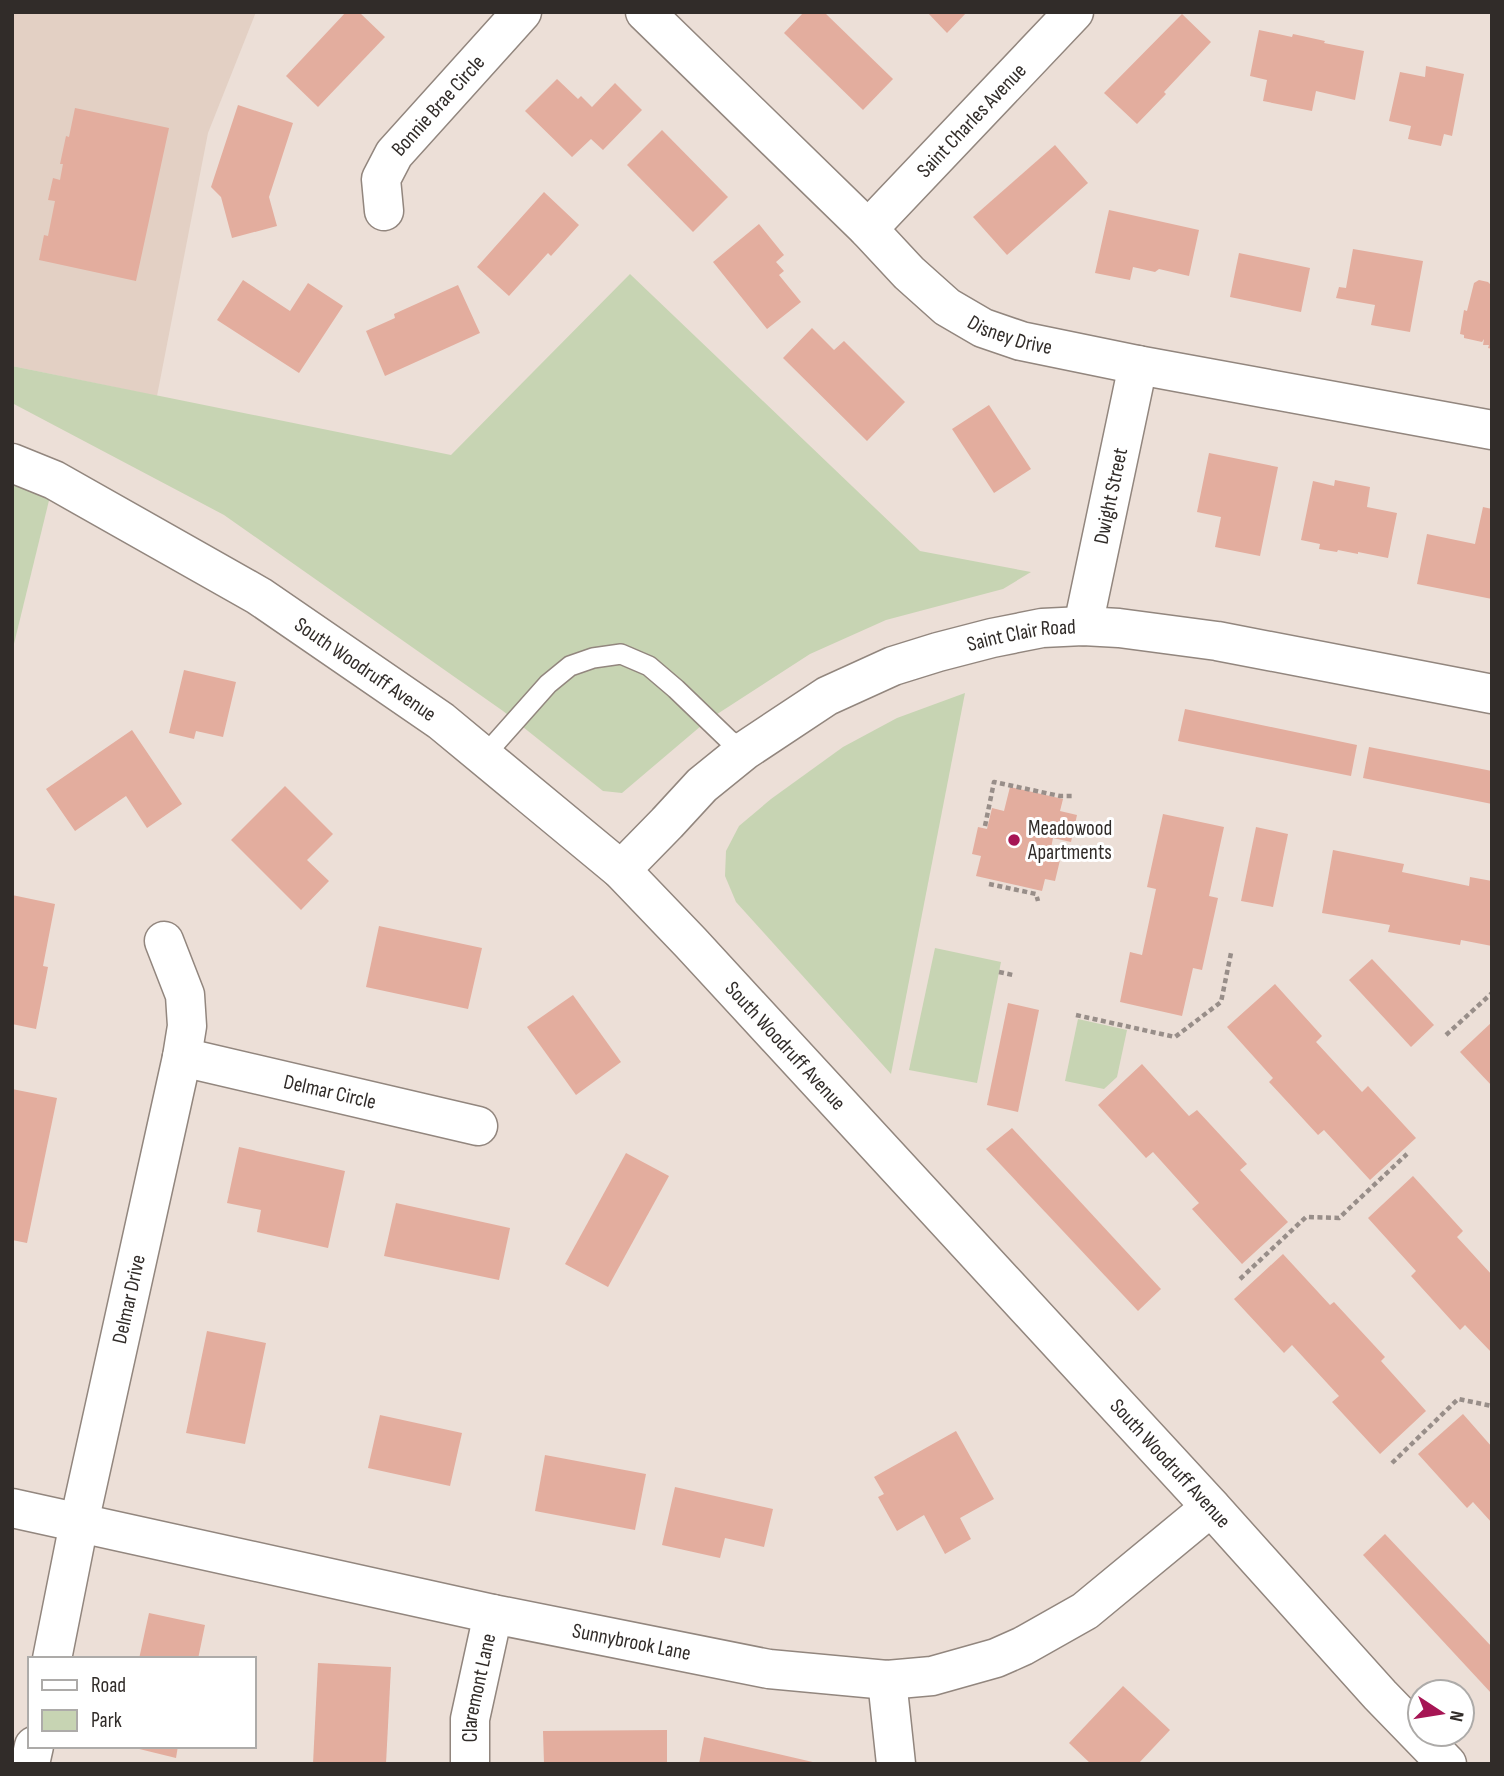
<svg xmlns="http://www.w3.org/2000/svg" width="1504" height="1776" viewBox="0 0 1504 1776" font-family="'Sofia Sans Condensed',sans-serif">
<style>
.built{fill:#e3d0c4}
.green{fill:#c7d4b3}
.building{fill:#e3ad9e}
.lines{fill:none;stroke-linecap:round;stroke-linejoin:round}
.service-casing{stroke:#92867e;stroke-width:22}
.minor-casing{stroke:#92867e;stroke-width:41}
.tertiary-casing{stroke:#92867e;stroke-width:41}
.secondary-casing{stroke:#92867e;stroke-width:41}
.path{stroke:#988e89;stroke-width:4.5;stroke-dasharray:5 3.5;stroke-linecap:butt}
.service{stroke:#fff;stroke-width:19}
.minor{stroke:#fff;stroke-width:38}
.tertiary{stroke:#fff;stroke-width:38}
.secondary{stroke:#fff;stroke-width:38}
.poi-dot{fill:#a61554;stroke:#fff;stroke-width:2.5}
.labels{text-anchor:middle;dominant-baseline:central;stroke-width:6;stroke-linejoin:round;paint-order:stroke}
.street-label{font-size:21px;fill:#312c29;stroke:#fff}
.poi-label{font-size:21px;fill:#312c29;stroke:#fff;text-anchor:start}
</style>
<rect width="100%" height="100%" fill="#ecdfd7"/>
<!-- built -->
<polygon class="built" points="12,12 256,12 208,133 157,396 12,366"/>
<!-- green -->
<g class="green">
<polygon points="630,274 920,551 1031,572 1003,589 886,620 810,654 708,720 622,793 603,791 503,711 224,515 12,403 12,366 451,455"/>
<polygon points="12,463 54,480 12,652"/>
<polygon points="965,693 891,1074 736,902 725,876 726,851 739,826 771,799 843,747 897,718"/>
<polygon points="935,948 1001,962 977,1083 909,1070"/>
<polygon points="1078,1019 1127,1030 1117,1077 1104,1089 1065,1081"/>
</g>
<!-- building -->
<g class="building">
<polygon points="346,12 359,12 385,37 318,107 286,76"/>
<polygon points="804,12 824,12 893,79 863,110 784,33"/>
<polygon points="927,12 967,12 947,33"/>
<polygon points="1182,14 1211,42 1164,92 1166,94 1137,124 1104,93"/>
<polygon points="1259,30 1292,37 1293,34 1325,41 1324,43 1364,51 1355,100 1316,91 1312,111 1263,101 1267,80 1250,76"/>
<polygon points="1426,66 1464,74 1452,136 1444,134 1441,146 1408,139 1411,126 1389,121 1400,72 1425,77"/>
<polygon points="557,79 578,99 581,96 592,107 615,83 642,110 603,150 591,139 572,157 525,111"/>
<polygon points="238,105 293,123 269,197 277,226 232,238 221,197 211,187"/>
<polygon points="75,108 169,128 136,281 39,260 44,235 48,236 55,201 48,200 53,178 60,180 63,164 60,164 66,136 69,137"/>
<polygon points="662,130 728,197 693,232 627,165"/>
<polygon points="1055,145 1088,183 1007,255 973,217"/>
<polygon points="544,192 579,225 551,256 548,253 509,296 477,267"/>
<polygon points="1109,210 1199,230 1189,276 1159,269 1155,272 1133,267 1130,280 1095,273"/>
<polygon points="759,224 784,255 776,262 784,271 779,275 801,302 767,329 713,262"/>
<polygon points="1353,249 1423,261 1410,332 1371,325 1375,305 1336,298 1339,287 1346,288"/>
<polygon points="1239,253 1310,268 1301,312 1230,297"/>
<polygon points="243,280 290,311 308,283 343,306 299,373 217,320"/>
<polygon points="1479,280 1488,282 1492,286 1492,349 1488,348 1489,345 1483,345 1484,339 1482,342 1464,338 1464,335 1460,334 1464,310 1467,311 1474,283"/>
<polygon points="458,285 480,333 385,376 366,331 395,318 394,314"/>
<polygon points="812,328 834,350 844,341 905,402 867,441 783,358"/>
<polygon points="989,405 1031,469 994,493 952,429"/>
<polygon points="1209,453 1278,467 1260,556 1215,547 1221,517 1197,512"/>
<polygon points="1335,480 1370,487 1367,507 1397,513 1388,558 1358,552 1358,554 1338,550 1337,552 1319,549 1320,544 1301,540 1313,481 1334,486"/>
<polygon points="1483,507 1492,509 1492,599 1417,584 1427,534 1475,544"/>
<polygon points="184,670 236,682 223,737 196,731 194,739 169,733"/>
<polygon points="1185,709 1357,745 1351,776 1178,741"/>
<polygon points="132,730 182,804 147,828 126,796 75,831 46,789"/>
<polygon points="1369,747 1492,771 1492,804 1363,778"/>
<polygon points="285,786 333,834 307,860 329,881 301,910 231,840"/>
<polygon points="1010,787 1063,799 1060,811 1077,815 1071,842 1053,838 1050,853 1061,856 1055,881 1045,879 1042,891 976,876 981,856 972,854 978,827 987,829 992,808 1004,811"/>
<polygon points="1163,814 1224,827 1209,896 1218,898 1202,970 1193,968 1182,1016 1120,1002 1130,952 1142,955 1156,889 1147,887"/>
<polygon points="1256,827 1288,834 1273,907 1241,901"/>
<polygon points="1333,850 1404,864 1402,872 1469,886 1470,877 1492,881 1492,946 1461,940 1460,945 1388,932 1390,925 1322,913"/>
<polygon points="12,895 55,904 43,966 48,967 36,1029 12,1024"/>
<polygon points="379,926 482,948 468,1009 366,987"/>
<polygon points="1372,959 1434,1025 1411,1047 1349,980"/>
<polygon points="1275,984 1322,1036 1316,1042 1362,1092 1368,1086 1416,1138 1370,1180 1324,1130 1318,1135 1269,1082 1273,1078 1227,1027"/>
<polygon points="573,995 621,1062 576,1095 527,1027"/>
<polygon points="1008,1003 1039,1010 1018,1112 987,1105"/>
<polygon points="1492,1022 1492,1086 1460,1052"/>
<polygon points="1142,1064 1189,1116 1197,1110 1247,1164 1240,1170 1288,1222 1242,1264 1192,1209 1199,1203 1153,1152 1146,1158 1098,1105"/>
<polygon points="12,1089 57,1098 27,1243 12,1240"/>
<polygon points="1012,1128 1161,1289 1138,1311 986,1149"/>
<polygon points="239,1147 345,1171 328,1248 257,1232 261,1210 227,1203"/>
<polygon points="626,1153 669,1176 608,1287 565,1264"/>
<polygon points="1413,1176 1463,1231 1457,1237 1492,1275 1492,1353 1465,1325 1460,1330 1411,1276 1416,1271 1368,1218"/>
<polygon points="396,1203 510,1228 499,1280 384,1256"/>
<polygon points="1283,1254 1330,1305 1334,1302 1385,1357 1381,1361 1426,1411 1380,1454 1332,1402 1339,1396 1292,1345 1284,1353 1234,1299"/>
<polygon points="207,1331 266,1343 245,1444 186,1433"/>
<polygon points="1463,1414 1492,1447 1492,1523 1473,1502 1467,1508 1418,1454"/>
<polygon points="380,1415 462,1433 450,1486 368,1468"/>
<polygon points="956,1431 994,1499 960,1518 971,1539 945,1554 924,1515 897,1531 878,1497 884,1494 874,1477"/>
<polygon points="545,1455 646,1474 635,1530 535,1511"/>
<polygon points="675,1487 773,1509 764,1547 725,1538 720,1558 662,1545"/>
<polygon points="1385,1534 1492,1647 1492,1694 1363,1555"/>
<polygon points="149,1613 205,1625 198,1659 139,1659"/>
<polygon points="318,1663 391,1667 386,1764 313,1764"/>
<polygon points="1123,1686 1170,1730 1138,1764 1091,1764 1069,1743"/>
<polygon points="667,1730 667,1764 544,1764 543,1731"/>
<polygon points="704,1737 817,1763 817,1764 699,1764"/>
<polygon points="127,1746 178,1746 176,1758"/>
</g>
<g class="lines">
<!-- service casing -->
<g class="service-casing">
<polyline id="service" points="484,756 548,684 570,666 593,658 621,654 649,666 676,689 729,740 744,751"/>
</g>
<!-- minor casing -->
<g class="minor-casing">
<g id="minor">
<path id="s1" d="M645,12L868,229L909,273L947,307L983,328L1021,341L1138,365L1492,430"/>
<path id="s2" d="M384,211L381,179L394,154L522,12"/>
<path id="s3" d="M868,229L1074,12"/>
<path id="s4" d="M1083,626L1138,365"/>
<path id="s5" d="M182,1057L478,1126"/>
<path id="s6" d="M12,1508L493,1614L769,1669L887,1680L932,1676L996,1658L1023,1646L1085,1611L1211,1507"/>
<path id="s7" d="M52,1659L79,1523L182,1057L187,1026L185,995L164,941"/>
<polyline points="887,1680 896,1764"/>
<polyline points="30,1764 34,1746"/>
<path id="s8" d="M470,1764V1719L493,1614"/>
</g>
</g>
<!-- tertiary casing -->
<g class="tertiary-casing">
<g id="tertiary">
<path id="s9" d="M621,870L667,823L702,785L744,751L827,696L893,666L938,652L992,638L1042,628L1083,626L1119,628L1217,641L1492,694"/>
</g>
</g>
<!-- secondary casing -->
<g class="secondary-casing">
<g id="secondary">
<path id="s10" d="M12,463L54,480L259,596L441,721L621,870L691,943L1211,1507L1380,1695L1447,1764"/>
</g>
</g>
<!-- path -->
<g class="path">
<polyline points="985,826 994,782 1060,796 1073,796"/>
<polyline points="989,884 1036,894 1038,901"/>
<polyline points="999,972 1013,975"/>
<polyline points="1076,1015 1175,1037 1221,1002 1231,953"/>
<polyline points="1446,1035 1492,993"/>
<polyline points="1240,1279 1306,1217 1339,1218 1407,1154"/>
<polyline points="1392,1463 1458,1399 1492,1406"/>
</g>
<!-- service -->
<use href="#service" class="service"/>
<!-- minor -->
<use href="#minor" class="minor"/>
<!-- tertiary -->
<use href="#tertiary" class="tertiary"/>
<!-- secondary -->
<use href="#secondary" class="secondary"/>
</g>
<!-- markers -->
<circle class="poi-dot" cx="1014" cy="840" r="7"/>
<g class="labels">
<!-- street labels -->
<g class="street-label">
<text stroke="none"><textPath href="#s2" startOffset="126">Bonnie Brae Circle</textPath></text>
<text stroke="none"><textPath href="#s3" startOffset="150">Saint Charles Avenue</textPath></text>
<text stroke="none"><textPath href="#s1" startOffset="492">Disney Drive</textPath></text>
<text stroke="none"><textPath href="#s4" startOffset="133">Dwight Street</textPath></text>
<text stroke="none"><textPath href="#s9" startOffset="476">Saint Clair Road</textPath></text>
<text stroke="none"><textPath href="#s10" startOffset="410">South Woodruff Avenue</textPath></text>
<text stroke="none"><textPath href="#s10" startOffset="976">South Woodruff Avenue</textPath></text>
<text stroke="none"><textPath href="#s5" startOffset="152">Delmar Circle</textPath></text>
<text stroke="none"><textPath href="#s7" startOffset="368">Delmar Drive</textPath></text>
<text stroke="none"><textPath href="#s10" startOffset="1544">South Woodruff Avenue</textPath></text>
<text stroke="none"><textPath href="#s6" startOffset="634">Sunnybrook Lane</textPath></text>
<text stroke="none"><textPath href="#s8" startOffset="77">Claremont Lane</textPath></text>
</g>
<!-- poi labels -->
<g class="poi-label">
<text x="1028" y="828">Meadowood<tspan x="1028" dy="24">Apartments</tspan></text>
</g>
</g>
<!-- border -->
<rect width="1504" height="1776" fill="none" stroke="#312c29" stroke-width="28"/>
<!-- legend -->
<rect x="28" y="1657" width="228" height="91" fill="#ffffff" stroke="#adaba9" stroke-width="2"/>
<rect x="42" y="1680" width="35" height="10" fill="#ffffff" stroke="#adaba9" stroke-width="2"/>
<text x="91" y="1692" font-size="21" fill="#312c29">Road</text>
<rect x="42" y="1710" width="35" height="21" fill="#c7d4b3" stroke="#adaba9" stroke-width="2"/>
<text x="91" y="1727" font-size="21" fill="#312c29">Park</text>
<!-- north arrow -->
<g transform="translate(1441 1713) rotate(102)"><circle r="33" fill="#ffffff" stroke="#adaba9" stroke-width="2"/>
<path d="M0-5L12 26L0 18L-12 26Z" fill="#a61554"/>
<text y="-10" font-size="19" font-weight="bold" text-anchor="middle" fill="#312c29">N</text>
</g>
</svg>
